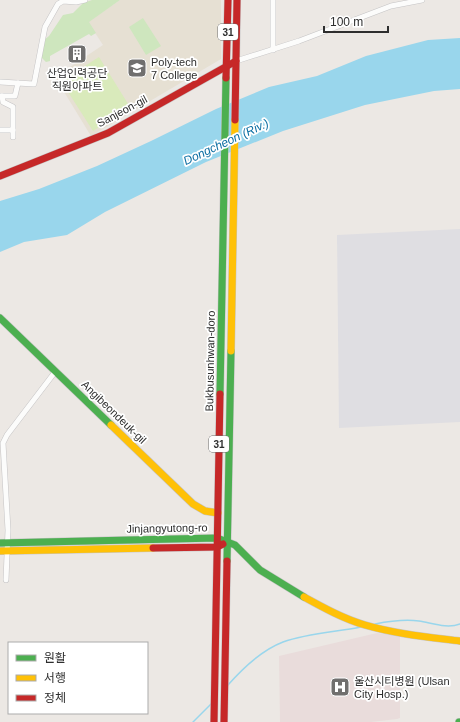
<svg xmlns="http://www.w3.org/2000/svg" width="460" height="722" viewBox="0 0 460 722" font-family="Helvetica,'Noto Sans KR',sans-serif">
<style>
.education{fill:#e6e0d3}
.medical{fill:#e9dcdb}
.airport{fill:#dfdee2}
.green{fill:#cee6be}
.pitch{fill:#d9eabb}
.water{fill:#99d6ec}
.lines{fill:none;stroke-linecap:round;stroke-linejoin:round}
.stream{stroke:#99d6ec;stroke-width:1.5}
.street-casing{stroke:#c5c4c5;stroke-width:6}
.fast-casing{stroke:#c5c4c5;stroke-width:8}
.slow-casing{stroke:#c5c4c5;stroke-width:8}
.jam-casing{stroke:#c5c4c5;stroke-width:8}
.street{stroke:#fcfcfb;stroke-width:5}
.fast{stroke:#4caf50;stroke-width:7}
.slow{stroke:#ffc107;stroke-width:7}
.jam{stroke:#c62828;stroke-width:7}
.labels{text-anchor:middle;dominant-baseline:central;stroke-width:3.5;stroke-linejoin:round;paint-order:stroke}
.shield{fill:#fff;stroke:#6d6d6d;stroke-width:1}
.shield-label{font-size:10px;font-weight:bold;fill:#2e2e2e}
.poi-label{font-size:11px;fill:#2e2e2e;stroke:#fff;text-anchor:start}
.street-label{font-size:11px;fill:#2e2e2e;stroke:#fff}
.water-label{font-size:12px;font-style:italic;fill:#0d6fa3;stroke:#fff}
</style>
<rect width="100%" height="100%" fill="#ece8e4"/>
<!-- education -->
<polygon class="education" points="120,0 221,0 221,59 91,136 55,77 103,45 88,22"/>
<!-- medical -->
<polygon class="medical" points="377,633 400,636 400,718 397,719 371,722 280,722 279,656"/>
<!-- airport -->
<polygon class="airport" points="460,229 460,422 339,428 337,235"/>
<!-- green -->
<g class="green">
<polygon points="92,0 120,0 89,22 96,33 91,36 89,34 50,56 50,61 46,62 40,56 44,40 49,36 63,15 73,13 83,3"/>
<polygon points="143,18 161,46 146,55 129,27"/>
</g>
<!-- pitch -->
<polygon class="pitch" points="99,57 130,107 93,131 61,81"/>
<!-- water -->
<polygon class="water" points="460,38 460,89 434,91 365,105 283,131 206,162 105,212 67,235 24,242 0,252 0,201 39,189 97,166 151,141 216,109 269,87 317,76 366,56 428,40"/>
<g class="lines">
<!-- stream -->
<g class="stream">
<path d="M375,624C390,621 404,619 419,621C432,623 447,629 460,624"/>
<path d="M228,685C243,668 262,650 283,642C308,633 336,632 361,627"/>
<polyline points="193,722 211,704"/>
</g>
<!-- street casing -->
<g class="street-casing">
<g id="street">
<polyline points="273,50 273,0"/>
<polyline points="236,61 299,41 391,6 422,0"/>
<polyline points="0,82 34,84 45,27 58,4 63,1 76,2 85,0"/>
<polyline points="0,96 15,96 18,83"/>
<polyline points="2,96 3,102 13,107 13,137"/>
<polyline points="0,130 13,130"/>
<polyline points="6,580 8,530 3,443 7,435 55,372"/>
</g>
</g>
<!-- fast casing -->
<g class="fast-casing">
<g id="fast">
<polyline points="0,318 111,425"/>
<polyline points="220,394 226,78"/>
<polyline points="0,543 217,538 235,545 260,570 304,597"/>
<polyline points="227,561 231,351"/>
<polyline points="459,722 460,722"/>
</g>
</g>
<!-- slow casing -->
<g class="slow-casing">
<g id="slow">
<polyline points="231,351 235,120"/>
<polyline points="111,425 193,504 205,511 218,513"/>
<polyline points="0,551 153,548"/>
<path d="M304,597C324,608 344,619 365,625C396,634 428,637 460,641"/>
</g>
</g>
<!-- jam casing -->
<g class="jam-casing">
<g id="jam">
<polyline points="226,78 228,0"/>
<polyline points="235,120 237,0"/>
<polyline points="0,176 108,133 236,61"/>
<polyline points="153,548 217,547 223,544"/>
<polyline points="214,722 220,394"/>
<polyline points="224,722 227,561"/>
</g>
</g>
<!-- street -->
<use href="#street" class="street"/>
<!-- fast -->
<use href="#fast" class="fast"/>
<!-- slow -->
<use href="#slow" class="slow"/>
<!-- jam -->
<use href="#jam" class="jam"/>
</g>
<!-- icons -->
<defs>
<g id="building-square" transform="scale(1)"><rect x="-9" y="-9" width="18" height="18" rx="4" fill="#706f6e" stroke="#fff"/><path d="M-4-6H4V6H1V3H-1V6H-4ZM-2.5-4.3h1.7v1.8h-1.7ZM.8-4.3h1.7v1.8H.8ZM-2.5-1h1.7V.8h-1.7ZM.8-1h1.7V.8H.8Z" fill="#fff"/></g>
<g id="university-square" transform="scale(1)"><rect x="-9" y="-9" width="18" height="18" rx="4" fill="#706f6e" stroke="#fff"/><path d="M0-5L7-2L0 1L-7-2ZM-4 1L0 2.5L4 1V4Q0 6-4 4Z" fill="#fff"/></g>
<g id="hospital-square" transform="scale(1)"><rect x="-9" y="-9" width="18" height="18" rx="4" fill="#706f6e" stroke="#fff"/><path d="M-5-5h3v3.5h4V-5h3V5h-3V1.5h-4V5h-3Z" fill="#fff"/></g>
</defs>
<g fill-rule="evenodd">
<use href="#building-square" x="77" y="54"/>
<use href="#university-square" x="137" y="68"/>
<use href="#hospital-square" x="340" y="687"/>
</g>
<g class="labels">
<!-- shield labels -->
<g class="shield">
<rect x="218" y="24" width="20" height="16" rx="3"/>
<rect x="209" y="436" width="20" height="16" rx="3"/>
</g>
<g class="shield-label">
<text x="228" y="32">31</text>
<text x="219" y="444">31</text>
</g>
<!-- poi labels -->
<g class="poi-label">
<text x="151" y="62">Poly-tech<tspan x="151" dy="13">7 College</tspan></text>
<text x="77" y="73" text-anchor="middle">산업인력공단<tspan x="77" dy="13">직원아파트</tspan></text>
<text x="354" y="681">울산시티병원 (Ulsan<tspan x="354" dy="13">City Hosp.)</tspan></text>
</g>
<!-- street labels -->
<g class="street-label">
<text transform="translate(122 111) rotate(-28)">Sanjeon-gil</text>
<text transform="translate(210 361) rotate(-89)">Bukbusunhwan-doro</text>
<text transform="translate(114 412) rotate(44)">Angibeondeuk-gil</text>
<text transform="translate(167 528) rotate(-1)">Jinjangyutong-ro</text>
</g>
<!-- water labels -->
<g class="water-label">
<text transform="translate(226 142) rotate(-25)">Dongcheon (Riv.)</text>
</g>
</g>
<!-- legend -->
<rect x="8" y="642" width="140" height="72" fill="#ffffff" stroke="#ababab"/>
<rect x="16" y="655" width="20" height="6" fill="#4caf50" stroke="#ababab"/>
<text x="44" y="662" font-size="12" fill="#2e2e2e">원활</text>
<rect x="16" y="675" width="20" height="6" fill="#ffc107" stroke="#ababab"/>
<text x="44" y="682" font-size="12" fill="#2e2e2e">서행</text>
<rect x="16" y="695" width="20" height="6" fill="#c62828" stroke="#ababab"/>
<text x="44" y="702" font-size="12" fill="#2e2e2e">정체</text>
<!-- scale -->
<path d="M324 26v6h64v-6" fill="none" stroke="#2e2e2e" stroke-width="2"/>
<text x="330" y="26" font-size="12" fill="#2e2e2e" stroke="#ffffff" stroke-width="3" paint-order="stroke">100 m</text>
</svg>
